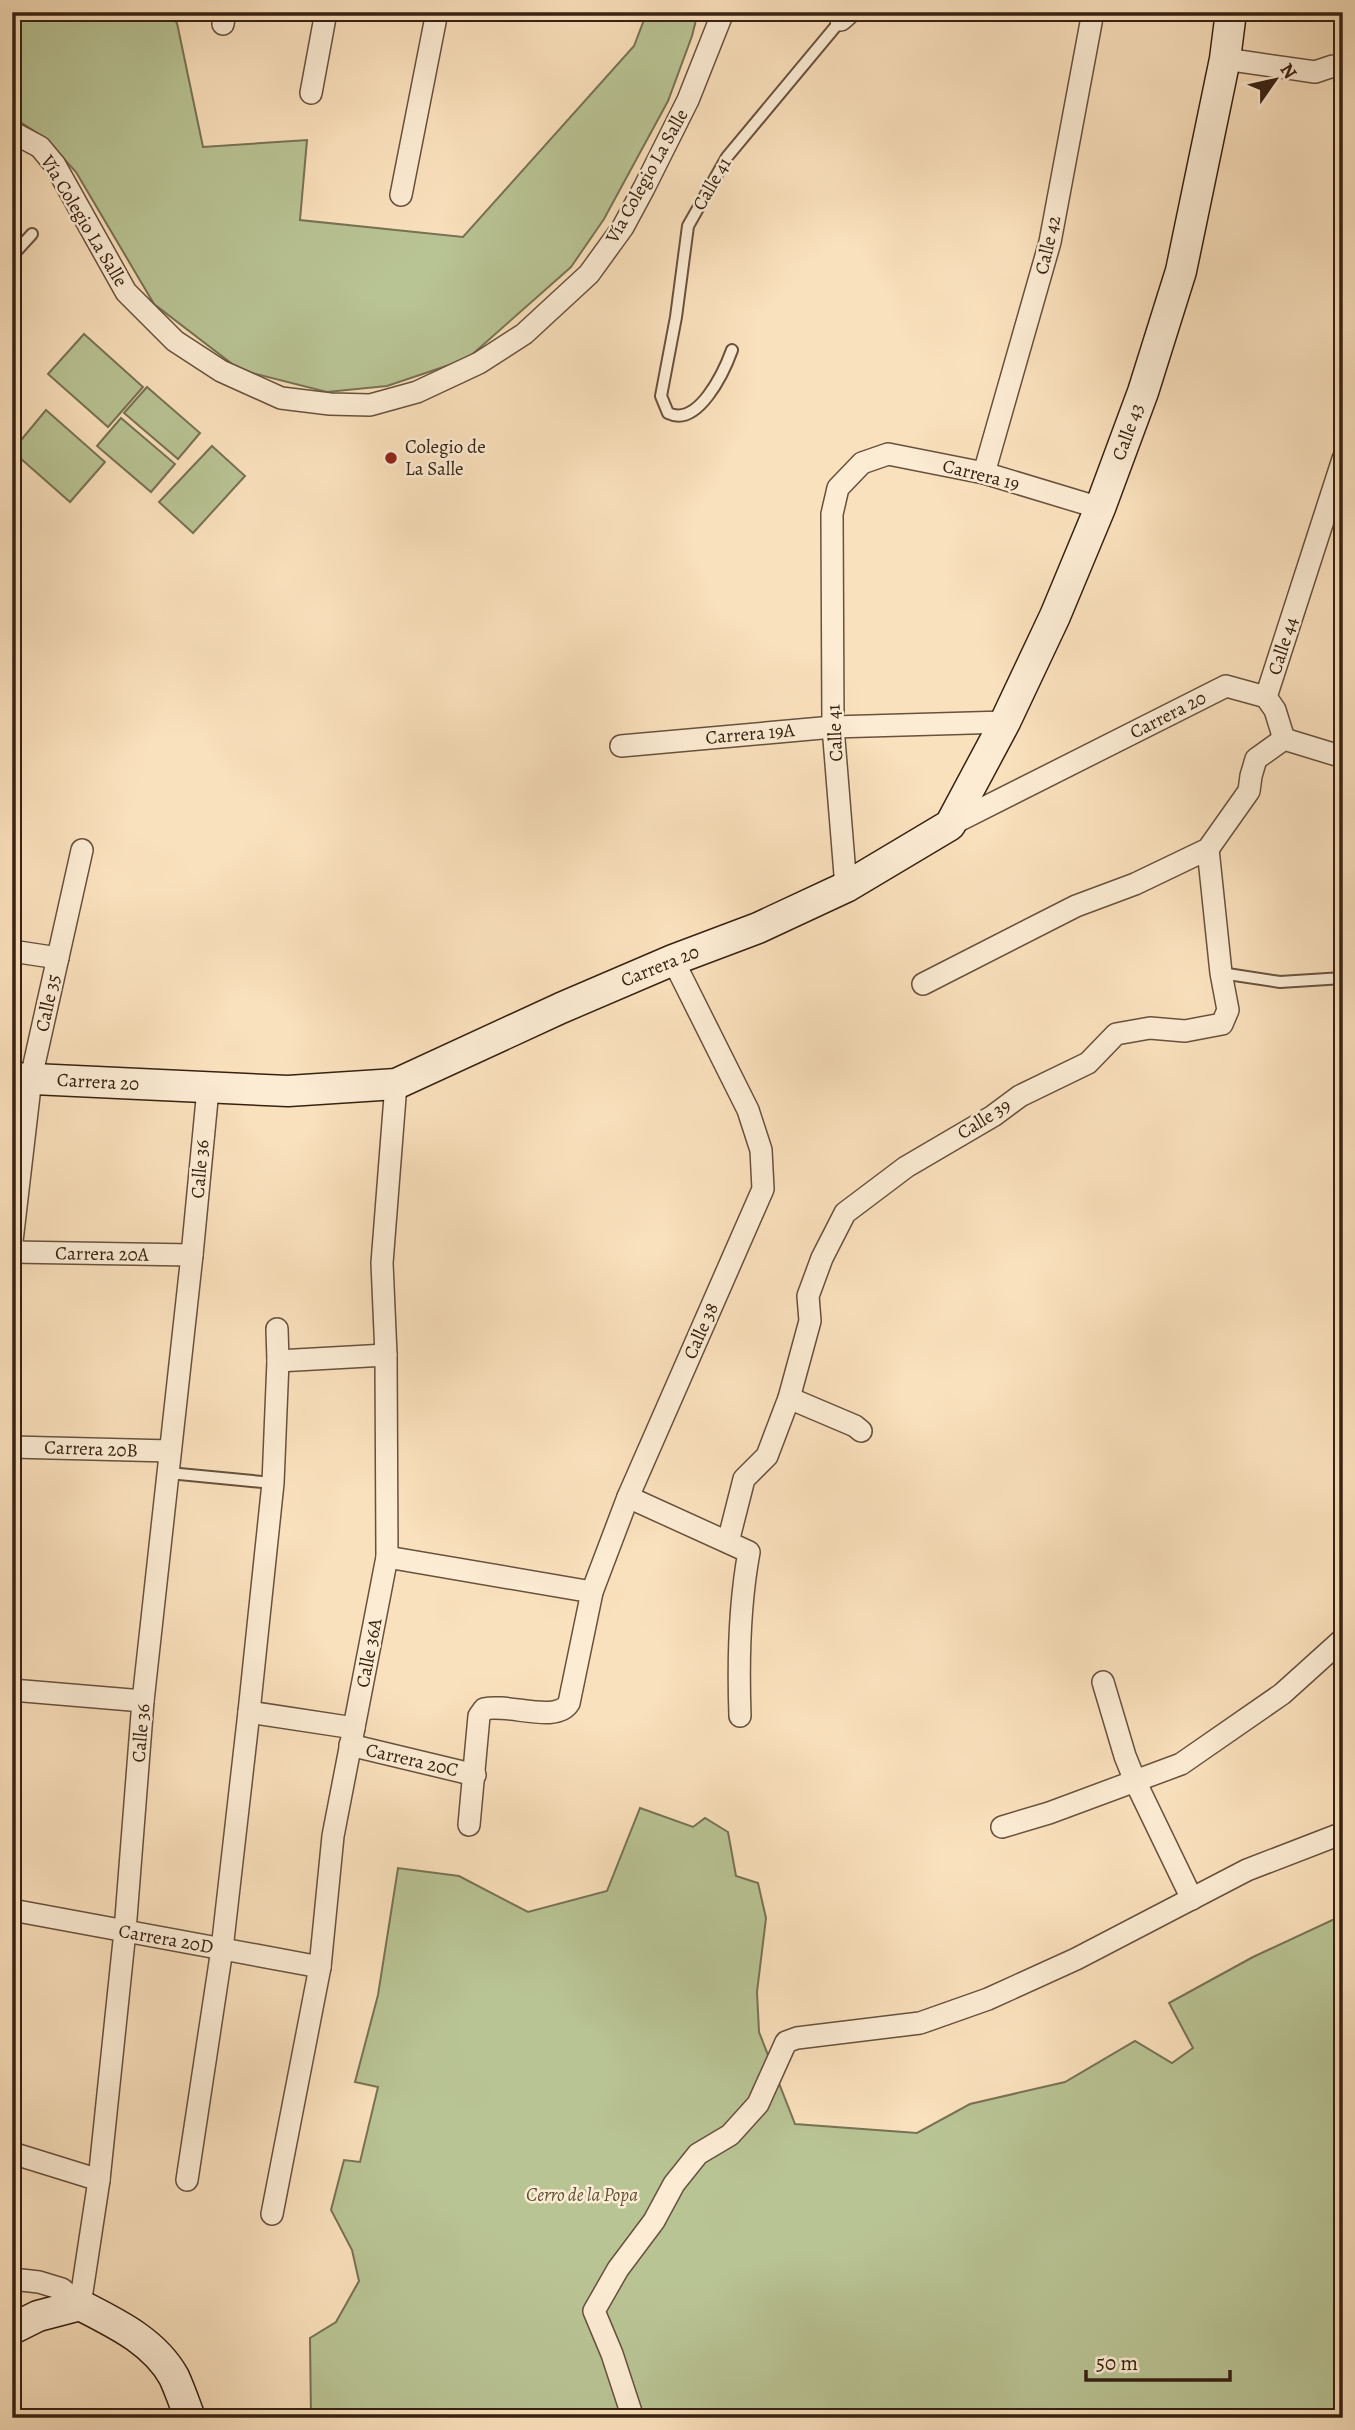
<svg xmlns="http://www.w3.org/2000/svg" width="1355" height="2430" viewBox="0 0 1355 2430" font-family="Alegreya,serif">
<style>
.green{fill:#b9c495;stroke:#787254;stroke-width:2}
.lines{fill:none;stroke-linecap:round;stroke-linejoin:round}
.lane-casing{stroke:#68513d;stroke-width:14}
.street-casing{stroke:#68513d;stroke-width:24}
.secondary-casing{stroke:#372112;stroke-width:33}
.lane{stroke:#fcecd4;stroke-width:10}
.street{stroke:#fcecd4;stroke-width:21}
.secondary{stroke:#fcecd4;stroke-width:30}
.poi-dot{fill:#8f2418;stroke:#fcecd4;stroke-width:2.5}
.labels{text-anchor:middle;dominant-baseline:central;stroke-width:5;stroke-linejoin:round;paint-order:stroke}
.street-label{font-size:19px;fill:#372112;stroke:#fcecd4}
.poi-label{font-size:19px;fill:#372112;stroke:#fcecd4;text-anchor:start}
.park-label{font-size:19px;font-style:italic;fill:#5e5239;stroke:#fcecd4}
</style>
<rect width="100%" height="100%" fill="#fae1bd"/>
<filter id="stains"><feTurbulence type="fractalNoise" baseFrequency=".00286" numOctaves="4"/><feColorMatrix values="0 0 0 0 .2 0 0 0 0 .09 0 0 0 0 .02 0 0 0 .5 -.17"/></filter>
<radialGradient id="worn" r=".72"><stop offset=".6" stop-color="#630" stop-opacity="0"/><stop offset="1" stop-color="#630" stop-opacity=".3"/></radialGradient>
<!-- green -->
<g class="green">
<polygon points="12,12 166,12 177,23 203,147 307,140 300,220 463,237 634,46 647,12 698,12 692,36 668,101 604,219 571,267 467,359 387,386 327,392 240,370 154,304 76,172 45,138 20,122 12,121"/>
<polygon points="84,334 143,387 108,427 48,374"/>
<polygon points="147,387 200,433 178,459 124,413"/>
<polygon points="46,410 105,462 70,502 12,451"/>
<polygon points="121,418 175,464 151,492 97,446"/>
<polygon points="212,446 245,476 193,533 159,502"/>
<polygon points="640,1808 693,1827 705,1818 728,1832 736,1876 758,1883 766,1918 757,1992 759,2032 795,2124 917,2133 970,2104 1065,2082 1135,2041 1172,2063 1193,2048 1169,2003 1253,1957 1343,1915 1343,2418 311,2418 310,2338 336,2322 359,2281 352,2250 331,2210 344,2160 360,2162 378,2087 355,2082 378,1995 398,1868 459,1876 528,1912 607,1891"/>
</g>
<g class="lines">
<!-- lane casing -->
<g class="lane-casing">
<g id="lane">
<polyline points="12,256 32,234"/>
<path d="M732,350C724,372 698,428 668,413L661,396L676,317L688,226L727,157L841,20"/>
<polyline points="1221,973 1280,982 1343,978"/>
<polyline points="169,1473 273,1483"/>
</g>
</g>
<!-- street casing -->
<g class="street-casing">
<g id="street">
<polyline points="841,20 850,12"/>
<polyline points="223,24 225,12"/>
<polyline points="1225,59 1315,72 1333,66 1343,67"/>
<polyline points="311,93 326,12"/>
<polyline points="12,132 40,147 55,165 126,292 175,341 221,371 281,398 330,404 370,405 417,392 479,363 524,334 589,274 623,227 644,188 688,100 723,12"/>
<polyline points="401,195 437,12"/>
<polyline points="984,473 1050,242 1093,12"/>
<polyline points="1266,697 1343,459"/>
<polyline points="1284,739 1343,757"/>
<polyline points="621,746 833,727 1005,722"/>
<polyline points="950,825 1226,686 1266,697"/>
<polyline points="846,887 833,727 832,514 838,488 862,463 888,454 984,473 1100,508"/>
<polyline points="12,951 58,958"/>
<polyline points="923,984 1076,906 1135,884 1208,849 1249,791 1251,776 1256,759 1284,739 1275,710 1266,697"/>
<polyline points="12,1241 31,1078 82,850"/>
<polyline points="12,1252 192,1255"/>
<polyline points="278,1361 386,1355"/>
<polyline points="789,1398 855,1426 861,1431"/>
<polyline points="12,1447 170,1451"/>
<path d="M628,1497L749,1552C739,1606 738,1660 740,1716"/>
<polyline points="728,1542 744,1479 767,1456 789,1398 810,1321 808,1296 822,1258 845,1213 906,1167 993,1116 1020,1096 1088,1063 1116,1034 1150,1028 1185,1031 1222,1024 1228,1010 1221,973 1208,849"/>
<polyline points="387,1557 592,1592"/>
<polyline points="1103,1682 1125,1756 1135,1781 1192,1899"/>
<polyline points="12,1690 143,1701"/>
<polyline points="249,1712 354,1728"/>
<polyline points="350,1745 475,1775"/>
<path d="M469,1825L479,1716L484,1709C509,1703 556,1724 569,1703L592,1592L628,1497L763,1189L761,1150L748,1110L673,960"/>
<polyline points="1002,1827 1049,1813 1181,1764 1282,1694 1343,1639"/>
<polyline points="12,1910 320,1967"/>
<polyline points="12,2153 99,2180"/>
<polyline points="187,2180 222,1949 249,1712 273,1483 278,1361 277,1329"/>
<polyline points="272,2214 320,1967 333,1836 387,1557 386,1355 382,1263 396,1084"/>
<polyline points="12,2279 39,2282 62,2289 80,2305"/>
<polyline points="80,2305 99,2180 125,1931 143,1701 192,1255 208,1089"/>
<polyline points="633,2418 612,2354 594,2311 618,2269 654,2221 674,2184 698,2154 730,2135 758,2104 786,2042 797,2038 920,2023 988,1999 1076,1959 1247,1870 1343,1833"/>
</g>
</g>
<!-- secondary casing -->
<g class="secondary-casing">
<g id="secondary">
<polyline points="12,1078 288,1091 396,1084 561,1008 673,960 758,928 846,887 950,825 1005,722 1055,616 1100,508 1143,392 1181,271 1225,59 1231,12"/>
<path d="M12,2329L38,2316L80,2305C115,2323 154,2341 174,2377C180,2390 185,2405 190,2418"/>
</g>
</g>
<!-- lane -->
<use href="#lane" class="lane"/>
<!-- street -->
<use href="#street" class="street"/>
<!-- secondary -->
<use href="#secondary" class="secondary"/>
</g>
<!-- markers -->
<circle class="poi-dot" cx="391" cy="458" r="7"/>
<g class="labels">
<!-- street labels -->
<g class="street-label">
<text transform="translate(647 176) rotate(-61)">Vía Colegio La Salle</text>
<text transform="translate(712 184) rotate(-60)">Calle 41</text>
<text transform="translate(84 221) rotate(59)">Vía Colegio La Salle</text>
<text transform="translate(1048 245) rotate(-77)">Calle 42</text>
<text transform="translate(1128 432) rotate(-70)">Calle 43</text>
<text transform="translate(981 475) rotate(14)">Carrera 19</text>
<text transform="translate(1283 646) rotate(-72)">Calle 44</text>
<text transform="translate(1168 715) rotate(-27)">Carrera 20</text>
<text transform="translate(835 733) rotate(-93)">Calle 41</text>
<text transform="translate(750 734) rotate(-5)">Carrera 19A</text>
<text transform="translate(660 966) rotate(-22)">Carrera 20</text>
<text transform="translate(48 1003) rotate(-78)">Calle 35</text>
<text transform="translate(98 1082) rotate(3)">Carrera 20</text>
<text transform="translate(984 1119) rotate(-32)">Calle 39</text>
<text transform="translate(200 1169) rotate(-85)">Calle 36</text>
<text transform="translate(102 1254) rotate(1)">Carrera 20A</text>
<text transform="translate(701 1331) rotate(-66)">Calle 38</text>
<text transform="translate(91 1449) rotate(2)">Carrera 20B</text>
<text transform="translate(369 1653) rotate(-79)">Calle 36A</text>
<text transform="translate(141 1733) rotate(-85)">Calle 36</text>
<text transform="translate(412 1760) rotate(13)">Carrera 20C</text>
<text transform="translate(166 1939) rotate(10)">Carrera 20D</text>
</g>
<!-- poi labels -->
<g class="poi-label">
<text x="405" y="447">Colegio de<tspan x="405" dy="22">La Salle</tspan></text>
</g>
<!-- park labels -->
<g class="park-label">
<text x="582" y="2195">Cerro de la Popa</text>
</g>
</g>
<!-- margin -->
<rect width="1355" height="2430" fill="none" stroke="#fae1bd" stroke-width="42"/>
<rect x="14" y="14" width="1327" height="2402" fill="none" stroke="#372112" stroke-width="3.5"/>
<rect x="21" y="21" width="1313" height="2388" fill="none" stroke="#372112" stroke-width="2"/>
<!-- north arrow -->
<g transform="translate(1275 80) rotate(56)" stroke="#fcecd4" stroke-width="5" paint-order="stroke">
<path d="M0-5L12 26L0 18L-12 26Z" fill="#372112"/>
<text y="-10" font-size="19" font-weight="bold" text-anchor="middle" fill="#372112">N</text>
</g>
<!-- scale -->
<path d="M1086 2370v10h144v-10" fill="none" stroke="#372112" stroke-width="3.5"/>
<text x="1096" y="2370" font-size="21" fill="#372112" stroke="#fcecd4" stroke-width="5" paint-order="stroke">50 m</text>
<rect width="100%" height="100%" filter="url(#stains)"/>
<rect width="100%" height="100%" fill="url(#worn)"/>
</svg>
